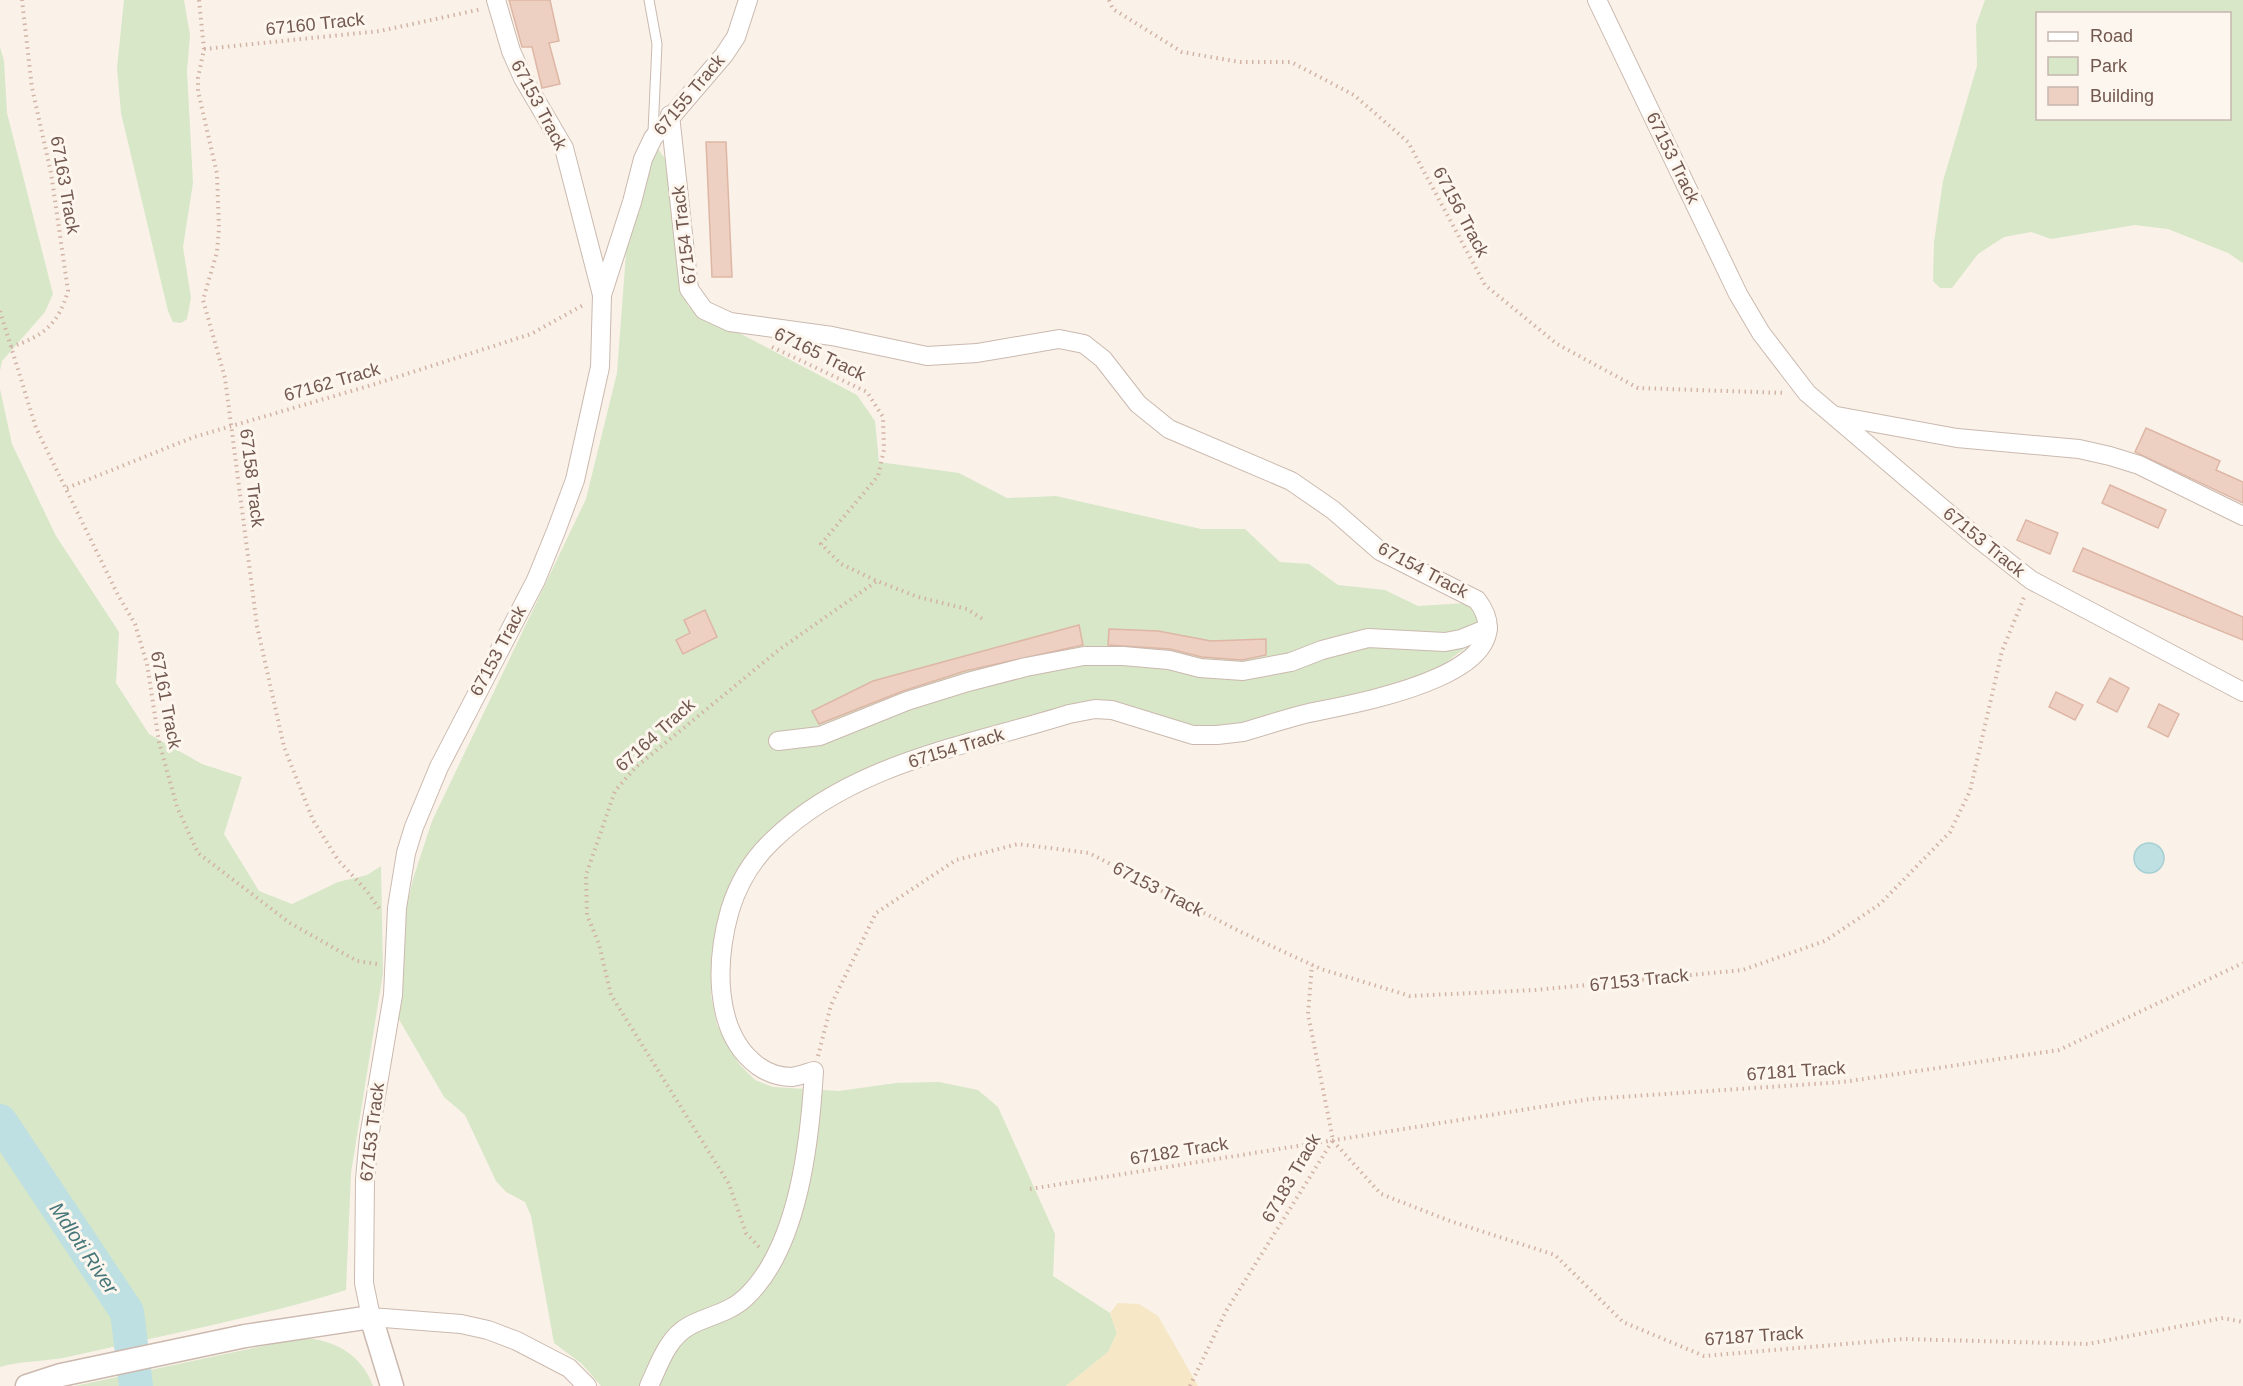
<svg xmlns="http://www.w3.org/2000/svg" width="2243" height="1386" viewBox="0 0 2243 1386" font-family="Helvetica,sans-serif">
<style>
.green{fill:#d7e7c8;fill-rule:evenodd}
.sand{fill:#f6e7c6}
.water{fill:#bee0e2;stroke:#a6cfd3;stroke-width:1.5}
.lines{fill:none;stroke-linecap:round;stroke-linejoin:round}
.river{stroke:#bee0e2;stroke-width:34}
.building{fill:#edd0c2;stroke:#deb6a5;stroke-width:1.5}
.service-casing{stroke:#cbb9af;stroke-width:11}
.minor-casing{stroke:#cbb9af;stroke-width:20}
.tertiary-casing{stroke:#cbb9af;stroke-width:25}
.path{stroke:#d2b3a6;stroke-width:4;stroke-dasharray:1.5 4.5;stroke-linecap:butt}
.service{stroke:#fff;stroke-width:9}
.minor{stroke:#fff;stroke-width:18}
.tertiary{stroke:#fff;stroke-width:22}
.labels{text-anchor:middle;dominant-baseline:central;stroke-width:6;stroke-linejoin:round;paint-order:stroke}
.street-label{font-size:18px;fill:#72584f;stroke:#fdf6ee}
.water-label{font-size:20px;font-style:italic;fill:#47777b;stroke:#fdf6ee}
</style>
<rect width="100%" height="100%" fill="#faf2e8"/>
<!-- green -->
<g class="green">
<polygon points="124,0 184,0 190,35 187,71 193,183 183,247 191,298 187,319 181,323 173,322 168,311 121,113 117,68"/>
<path d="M1985,0H2243V263L2228,253L2168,229L2135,225L2051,239L2031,232L2004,237L1978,254L1952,288H1940L1933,281L1934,242L1943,181L1977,66L1976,25ZM2038,14H2230V118H2038Z"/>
<polygon points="0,47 4,61 7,113 53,294 45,312 2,361 0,371"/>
<polygon points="658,149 671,167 688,306 857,395 875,421 879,462 959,473 1007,498 1056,496 1201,529 1245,529 1280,562 1309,564 1338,585 1385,590 1418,606 1467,603 1480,619 1476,640 1428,676 1221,729 1072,706 854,777 772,832 724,899 711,957 711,996 717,1025 739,1064 755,1080 773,1087 839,1091 896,1083 939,1082 978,1090 998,1107 1055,1234 1053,1276 1110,1313 1117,1333 1108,1352 1066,1386 601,1386 582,1364 554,1343 531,1216 525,1202 506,1192 496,1181 465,1115 444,1097 397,1016 399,941 413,879 432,821 586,499 617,373 627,240 646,170"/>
<path d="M0,389L12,444L56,536L119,632L116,683L149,734L202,764L242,777L224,834L259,891L292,904L338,882L367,875L381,866L383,973L351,1173L346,1290C257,1318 164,1335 72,1356C48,1362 23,1360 0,1367Z"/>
<path d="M301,1338C334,1339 361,1354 373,1386H75Z"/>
</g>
<!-- sand -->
<polygon class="sand" points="1118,1303 1139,1304 1158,1316 1198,1386 1066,1386 1108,1352 1117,1333 1110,1313"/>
<!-- water -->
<circle class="water" cx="2149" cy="858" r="15"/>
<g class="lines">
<!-- river -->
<polyline class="river" points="0,1121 127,1312 136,1386"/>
</g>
<!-- building -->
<g class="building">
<polygon points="509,0 550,0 559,41 549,43 560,84 542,88 532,47 522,47"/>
<polygon points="706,142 726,142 732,277 712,277"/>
<polygon points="2146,428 2220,461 2216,470 2243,482 2243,503 2135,452"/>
<polygon points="2110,485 2166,510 2158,528 2102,503"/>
<polygon points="2026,520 2058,533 2050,554 2017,540"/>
<polygon points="2083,548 2243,617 2243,640 2073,571"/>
<polygon points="705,610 717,637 683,654 676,640 690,633 684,620"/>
<polygon points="1079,625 1083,645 965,671 903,691 819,724 812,711 873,681"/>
<polygon points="1109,629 1158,631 1211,641 1266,639 1266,655 1242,660 1202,657 1170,649 1108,645"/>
<polygon points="2110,678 2129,688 2117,712 2097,702"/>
<polygon points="2056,692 2083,705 2075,720 2049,707"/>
<polygon points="2159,704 2179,714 2168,737 2148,727"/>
</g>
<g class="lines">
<!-- service casing -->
<g class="service-casing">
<polyline id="service" points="649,0 657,44 653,132"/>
</g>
<!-- minor casing -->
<g class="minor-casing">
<g id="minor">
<polyline points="496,0 511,51 523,78 564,148 602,295 600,367 575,480 556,531 536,580 439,767 414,827 406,853 397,908 393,995 369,1137 365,1179 364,1283 371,1317 461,1324 488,1330 517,1341 569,1368 587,1386"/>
<polyline points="1597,0 1738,294 1761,333 1807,393 1975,536 2031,580 2243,692"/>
<polyline points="602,295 632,202 643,159 653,138 724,55 736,37 748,0"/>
<polyline points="1837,416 1957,438 2079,449 2110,456 2139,465 2243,516"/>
<polyline points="778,741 820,736 907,701 968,682 1026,667 1084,656 1123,656 1169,660 1200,668 1243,671 1291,662 1322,650 1368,638 1445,642 1461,639 1488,628"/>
<path d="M649,1386C659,1365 667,1338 689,1326C707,1316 729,1313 745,1298C799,1248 810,1140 814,1071C807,1073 799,1076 792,1077C780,1077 768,1073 758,1066C712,1032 716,959 730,910C738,884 752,860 772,841C852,763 967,746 1069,714L1095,709L1112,710L1193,735H1217L1243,732C1265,726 1287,718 1309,713C1352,704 1533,674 1477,600L1380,551L1333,510L1291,481L1169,429L1138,404L1103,359L1084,344L1059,339L977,353L927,356L832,336L730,322L704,310L689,289L670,115"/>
</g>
</g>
<!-- tertiary casing -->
<g class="tertiary-casing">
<polyline id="tertiary" points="27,1386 61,1375 245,1336 371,1317 392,1386"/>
</g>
<!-- path -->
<g class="path">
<polyline points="199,0 204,49 198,78 198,91 217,174 219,228 217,252 203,300 225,378 257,626 284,747 313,820 338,860 366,890 380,910"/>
<polyline points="1109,0 1113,9 1182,52 1240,62 1291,62 1354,95 1408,142 1485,285 1557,344 1638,388 1786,393"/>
<polyline points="204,49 380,31 482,9"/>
<polyline points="0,311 36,428 118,595 135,624 147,664 159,742 177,807 198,853 290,923 357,961 377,964"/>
<path d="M11,347C43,336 58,325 68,291L51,173L32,88L22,0"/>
<polyline points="772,347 867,392 883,417 884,450 878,476 821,544 841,564 877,581 918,597 967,609 984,620"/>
<polyline points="67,488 194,437 372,385 531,334 585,304"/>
<polyline points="818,1056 831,1005 876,913 956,860 1018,844 1089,853 1241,932 1321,969 1410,996 1535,990 1743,970 1825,941 1880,904 1950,832 1970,791 2002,651 2025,595"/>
<polyline points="1333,1141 1381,1194 1450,1221 1555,1255 1623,1322 1704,1356 1903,1339 2088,1344 2223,1318 2243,1322"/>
<polyline points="1030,1189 1590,1099 1843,1082 2059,1050 2243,963"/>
<polyline points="759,1247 746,1233 729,1184 611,995 599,944 587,915 586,875 615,791 636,767 780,649 877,581"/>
<polyline points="1190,1386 1226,1311 1333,1140 1308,1014 1312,965"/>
</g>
<!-- service -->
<use href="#service" class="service"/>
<!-- minor -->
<use href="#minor" class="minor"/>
<!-- tertiary -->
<use href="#tertiary" class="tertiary"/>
</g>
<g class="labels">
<!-- street labels -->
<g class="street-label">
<text transform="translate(315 24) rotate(-6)">67160 Track</text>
<text transform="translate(689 95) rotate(-50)">67155 Track</text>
<text transform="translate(539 105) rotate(62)">67153 Track</text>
<text transform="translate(1673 158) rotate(64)">67153 Track</text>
<text transform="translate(65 185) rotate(80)">67163 Track</text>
<text transform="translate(1461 212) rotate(62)">67156 Track</text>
<text transform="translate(684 235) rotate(-97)">67154 Track</text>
<text transform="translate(820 354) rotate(26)">67165 Track</text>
<text transform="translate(332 382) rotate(-16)">67162 Track</text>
<text transform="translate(252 478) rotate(83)">67158 Track</text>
<text transform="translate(1984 542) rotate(39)">67153 Track</text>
<text transform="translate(1423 570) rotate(28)">67154 Track</text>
<text transform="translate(498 651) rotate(-62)">67153 Track</text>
<text transform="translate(166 700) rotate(79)">67161 Track</text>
<text transform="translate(655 735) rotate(-42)">67164 Track</text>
<text transform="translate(956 748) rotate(-17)">67154 Track</text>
<text transform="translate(1158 889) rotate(27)">67153 Track</text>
<text transform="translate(1639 980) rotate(-6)">67153 Track</text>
<text transform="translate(1796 1071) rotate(-4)">67181 Track</text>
<text transform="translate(372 1132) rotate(-83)">67153 Track</text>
<text transform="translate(1179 1151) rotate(-9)">67182 Track</text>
<text transform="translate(1291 1178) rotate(-60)">67183 Track</text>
<text transform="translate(1754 1336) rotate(-4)">67187 Track</text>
</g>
<!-- water labels -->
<g class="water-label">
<text transform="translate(84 1248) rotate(56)">Mdloti River</text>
</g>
</g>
<!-- legend -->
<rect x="2036" y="12" width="195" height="108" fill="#fdf6ee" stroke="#c5b7ae" stroke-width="1.5"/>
<rect x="2048" y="32" width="30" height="9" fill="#ffffff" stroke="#c5b7ae" stroke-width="1.5"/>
<text x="2090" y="42" font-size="18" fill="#72584f">Road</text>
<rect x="2048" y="57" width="30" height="18" fill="#d7e7c8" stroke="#c5b7ae" stroke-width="1.5"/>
<text x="2090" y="72" font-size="18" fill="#72584f">Park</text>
<rect x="2048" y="87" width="30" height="18" fill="#edd0c2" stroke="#c5b7ae" stroke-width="1.5"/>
<text x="2090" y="102" font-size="18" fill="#72584f">Building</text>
</svg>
